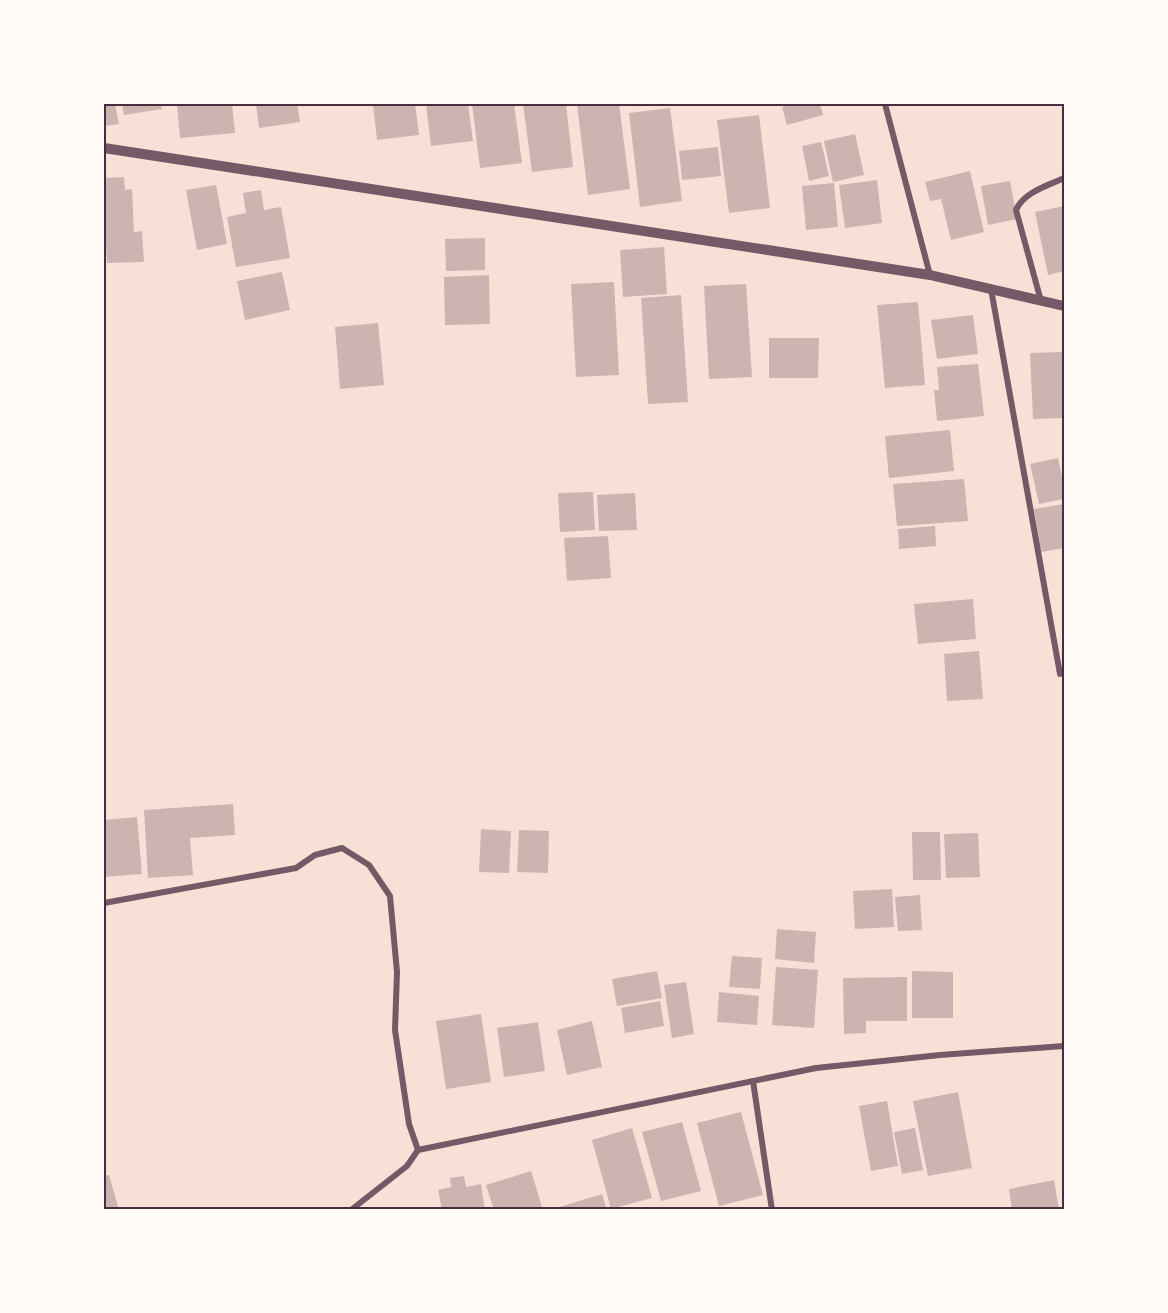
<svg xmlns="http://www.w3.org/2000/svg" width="1168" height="1313" viewBox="0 0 1168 1313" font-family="Barlow,sans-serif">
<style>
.building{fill:#ccb4b1}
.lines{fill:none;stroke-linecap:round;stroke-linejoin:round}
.minor{stroke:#755966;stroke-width:6}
.tertiary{stroke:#755966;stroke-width:10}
.neatline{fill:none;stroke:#4a2c40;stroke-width:2}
</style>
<rect width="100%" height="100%" fill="#f7e1d7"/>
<!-- building -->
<g class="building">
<polygon points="104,104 115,104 119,124 104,126"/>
<polygon points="122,104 161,104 162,109 124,115"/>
<polygon points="177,104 232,104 235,133 180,138"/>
<polygon points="256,104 297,104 300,122 259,128"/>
<polygon points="373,104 415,104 419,135 377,140"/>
<polygon points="426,104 468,104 473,141 431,146"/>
<polygon points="472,104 514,104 522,163 480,168"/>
<polygon points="523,104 566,104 573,167 532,172"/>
<polygon points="577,104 619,104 630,189 588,195"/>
<polygon points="793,104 820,104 823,115 787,125 782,107"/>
<polygon points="670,108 682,201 640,207 629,113"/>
<polygon points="759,115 770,208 729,213 717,120"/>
<polygon points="855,134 864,175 833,182 824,141"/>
<polygon points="821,142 829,176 809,181 802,146"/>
<polygon points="718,147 721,176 682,180 679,151"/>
<polygon points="970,171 984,232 951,240 941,199 930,201 925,182"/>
<polygon points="124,177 125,190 132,189 134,232 142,231 144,262 107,263 105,233 104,233 104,178"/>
<polygon points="877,180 882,223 845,228 839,185"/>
<polygon points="1010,181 1017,219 988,225 981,186"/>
<polygon points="834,183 838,227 806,230 802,186"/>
<polygon points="216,185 227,244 197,250 186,190"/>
<polygon points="261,190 264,210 281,207 290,258 236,267 227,217 246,213 243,193"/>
<polygon points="1064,206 1064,271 1048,275 1035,212"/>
<polygon points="485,238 485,270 446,271 445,239"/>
<polygon points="664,247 667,294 623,297 620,250"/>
<polygon points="282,272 290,310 245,320 237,281"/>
<polygon points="489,275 490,324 445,325 444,277"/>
<polygon points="614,282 619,375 576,377 571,284"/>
<polygon points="746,284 752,377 709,379 704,286"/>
<polygon points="681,295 688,402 648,404 641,298"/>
<polygon points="918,302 925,385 885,388 877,305"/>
<polygon points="973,315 978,354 937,359 931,320"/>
<polygon points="378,323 384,385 340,389 335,327"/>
<polygon points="769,338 819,338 818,378 769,378"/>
<polygon points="1064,352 1064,418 1033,419 1030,353"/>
<polygon points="978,364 984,416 937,421 934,390 939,390 937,367"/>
<polygon points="950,430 954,471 889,478 885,436"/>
<polygon points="1058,458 1064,486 1064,499 1039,504 1030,464"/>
<polygon points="964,479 968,521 897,526 893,484"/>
<polygon points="593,492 595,530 560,532 558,493"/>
<polygon points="635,493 637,530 599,531 597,495"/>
<polygon points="1064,504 1064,548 1041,552 1034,509"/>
<polygon points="935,526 936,546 899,549 898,529"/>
<polygon points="608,536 611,578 567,581 564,538"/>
<polygon points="973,599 976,639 918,644 914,604"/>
<polygon points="979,651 983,699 947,701 944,654"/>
<polygon points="233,804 235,835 190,838 193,875 148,878 144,810"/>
<polygon points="137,817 142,874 104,877 104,820"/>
<polygon points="481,829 511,831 509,873 479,872"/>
<polygon points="519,830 549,831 548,873 517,872"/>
<polygon points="912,832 940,832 941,880 913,880"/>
<polygon points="978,833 980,877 946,878 944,834"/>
<polygon points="892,889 894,927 855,929 853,891"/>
<polygon points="920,895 922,930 898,931 895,897"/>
<polygon points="777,929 816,932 814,963 775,959"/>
<polygon points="732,956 762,958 760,989 729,987"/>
<polygon points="776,967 818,970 814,1028 772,1025"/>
<polygon points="657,971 662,998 617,1006 612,979"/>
<polygon points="912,971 953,972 953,1018 912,1018"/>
<polygon points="907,977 907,1021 866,1021 866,1033 844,1034 843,978"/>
<polygon points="686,982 694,1034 672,1038 664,985"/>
<polygon points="719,992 759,996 757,1025 717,1022"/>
<polygon points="660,1001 664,1026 625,1033 621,1008"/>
<polygon points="481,1014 491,1082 446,1089 436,1021"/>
<polygon points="592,1021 602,1067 567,1075 557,1030"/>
<polygon points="538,1022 545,1071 504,1077 497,1028"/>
<polygon points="958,1092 972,1168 928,1176 913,1101"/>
<polygon points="887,1101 898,1166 871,1171 859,1106"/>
<polygon points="741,1112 763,1195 719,1206 697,1123"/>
<polygon points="682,1122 701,1191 661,1201 642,1132"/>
<polygon points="632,1128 652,1198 611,1209 592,1140"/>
<polygon points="915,1128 923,1170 902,1174 894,1132"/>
<polygon points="531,1171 543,1210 494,1210 486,1185"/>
<polygon points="109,1175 119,1210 104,1210 104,1176"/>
<polygon points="464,1176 466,1187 481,1184 485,1210 442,1210 438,1190 451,1187 450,1178"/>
<polygon points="1054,1180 1059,1210 1012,1210 1009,1189"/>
<polygon points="602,1194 607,1210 553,1210 553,1209"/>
</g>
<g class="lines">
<!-- minor -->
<g class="minor">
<polyline points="885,104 930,275"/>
<polyline points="991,289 1060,674"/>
<path d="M1041,301L1016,210C1024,192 1047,186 1064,178"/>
<polyline points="104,903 296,868 315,855 342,848 369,865 390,896 397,972 395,1030 409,1124 418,1150"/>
<polyline points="753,1081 772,1210"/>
<polyline points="351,1210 407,1166 418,1150 816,1068 940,1055 1064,1046"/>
</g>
<!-- tertiary -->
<polyline class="tertiary" points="104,148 930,275 1064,306"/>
</g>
<!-- border -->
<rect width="1168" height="1313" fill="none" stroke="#fffaf5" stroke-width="210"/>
<rect x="105" y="105" width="958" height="1103" class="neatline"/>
</svg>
